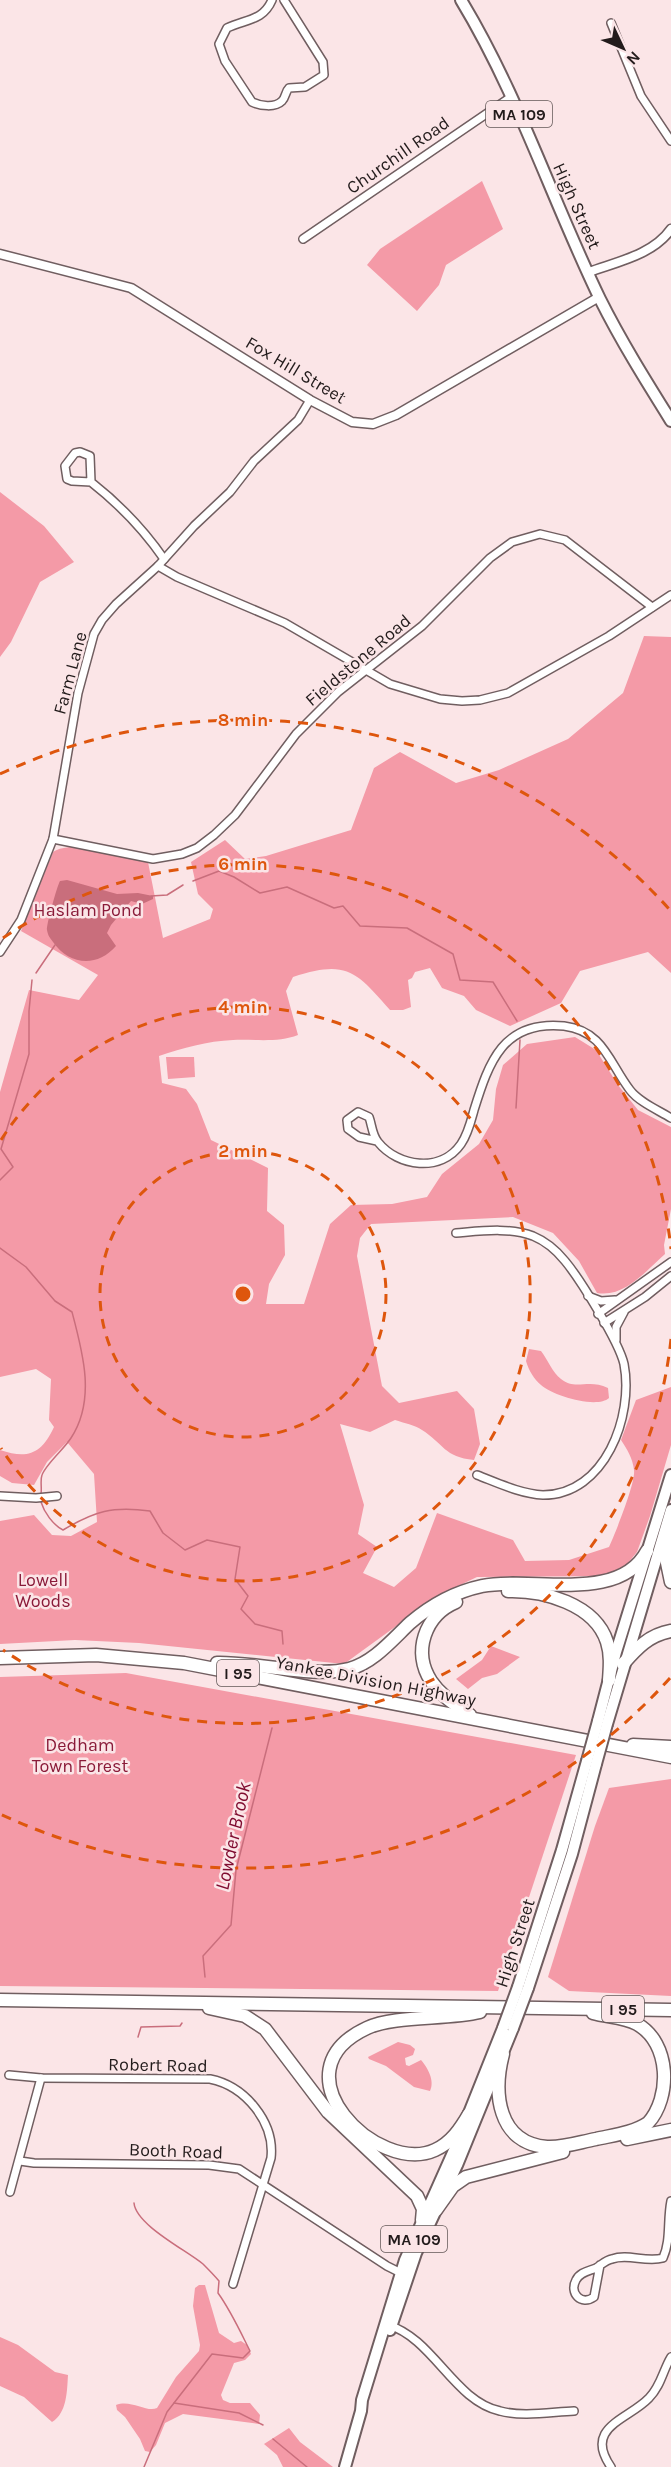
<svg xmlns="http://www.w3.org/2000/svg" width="671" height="2467" viewBox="0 0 671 2467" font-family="Karla,sans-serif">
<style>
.green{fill:#f49aa7}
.water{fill:#c96e7c}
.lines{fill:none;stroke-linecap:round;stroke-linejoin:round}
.stream{stroke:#c96e7c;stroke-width:1.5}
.minor-casing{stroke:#705e60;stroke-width:10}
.tertiary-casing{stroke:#705e60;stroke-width:11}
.primary-casing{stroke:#705e60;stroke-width:14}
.motorway-casing{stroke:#705e60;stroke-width:15}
.minor{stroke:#fff;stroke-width:7}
.tertiary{stroke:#fff;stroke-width:8}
.primary{stroke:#fff;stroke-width:10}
.motorway{stroke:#fff;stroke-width:12}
.primary-bridge-casing{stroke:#705e60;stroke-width:14;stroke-linecap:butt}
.primary-bridge{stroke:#fff;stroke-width:10}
.ring{fill:none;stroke:#de560d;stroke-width:3;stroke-dasharray:10 8}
.labels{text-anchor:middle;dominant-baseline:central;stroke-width:5;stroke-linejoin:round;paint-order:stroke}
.shield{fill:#fbe5e7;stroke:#635858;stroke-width:1.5}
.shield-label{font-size:16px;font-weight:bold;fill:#221b1b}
.street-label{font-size:18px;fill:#221b1b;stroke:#fbe5e7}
.park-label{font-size:18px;fill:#8a1b39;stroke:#fbe5e7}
.water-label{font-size:20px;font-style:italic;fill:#800d31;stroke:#fbe5e7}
.centre{fill:#de560d;stroke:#fbe5e7;stroke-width:3}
.ring-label{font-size:18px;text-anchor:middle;font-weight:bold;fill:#de560d;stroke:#fbe5e7;stroke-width:5;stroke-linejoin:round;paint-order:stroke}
</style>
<rect width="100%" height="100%" fill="#fbe5e7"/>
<!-- green -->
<g class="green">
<polygon points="482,181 503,229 446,265 439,285 417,311 367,265 380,249"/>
<polygon points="0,492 44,526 74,562 40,582 11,642 0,657"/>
<path d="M644,636L671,637V973L648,952L580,971L561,1003L510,1026L476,1010L464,996L442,988L430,968L415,972L412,978L408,980L411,1007L403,1010H390C355,970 346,960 293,977L286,991L298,1035C278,1043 255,1039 233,1040C207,1041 183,1048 159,1056L162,1083L186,1089L197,1104L211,1140L268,1168L267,1211L284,1225L285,1255L269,1284L266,1304H304L330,1224L351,1205L392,1204L427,1197L442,1174L479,1144L493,1120L496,1089L503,1065L527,1044L575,1037L596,1050L618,1085L638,1110L671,1127V1209L664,1245L665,1254C646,1271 624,1298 597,1293L579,1261L553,1233L513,1217L371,1224L360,1238L357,1256L382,1386L399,1403L457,1391L474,1409L480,1444L474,1460C444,1457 444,1444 422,1430C415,1425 404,1423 395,1420L370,1432L340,1424L364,1505L358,1534L377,1547L363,1573L394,1587L416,1568L437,1513L513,1540L525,1561L569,1560L609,1547C615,1534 636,1482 634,1470C633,1459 627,1449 621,1440L636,1400L671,1387V1445L650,1516L637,1552L624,1568L606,1576L477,1577L439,1595L344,1664L139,1643L75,1640L0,1644V1521L34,1515L52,1535L71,1536L97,1522L94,1474L67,1442L47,1462L34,1485L12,1483L0,1476V1450C27,1459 41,1455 54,1427L49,1420L51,1379L36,1369L0,1377V1092L29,990L79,1000L98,975L21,931L53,852C74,838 123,857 148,862L163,938L210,919L213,909L198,894L191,862L225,840L245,859L266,856L351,830L374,768L400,752L456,783L499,770L568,739L623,693Z"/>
<polygon points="166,1057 194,1057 195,1077 168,1079"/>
<path d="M529,1349L541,1351C548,1360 552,1372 561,1379C576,1391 588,1378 608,1388L609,1398C597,1409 553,1396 541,1385C534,1379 529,1371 526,1361Z"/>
<polygon points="491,1646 520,1657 497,1674 482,1678 468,1689 456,1679 482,1660"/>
<polygon points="126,1673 576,1755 498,1991 0,1986 0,1677"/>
<polygon points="671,1779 671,1996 569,1991 548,1977 595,1826 609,1788"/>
<path d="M398,2042L410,2045L415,2049L413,2055L405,2058L406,2065L409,2066L421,2060C428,2068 435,2081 430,2091L414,2087L386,2066L369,2059L368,2057Z"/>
<path d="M199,2285H205L219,2333L234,2343L241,2341L247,2345L251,2354L245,2360L234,2363L221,2395L223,2400L230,2403H250L260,2415L259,2424L183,2414L165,2423L156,2445L150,2452L145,2451L140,2439L125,2417L117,2410L116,2405C131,2399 147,2413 157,2408L176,2377L199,2351L200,2345L193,2306L195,2288Z"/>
<path d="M0,2337L18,2345L55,2372L68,2375C67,2391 67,2413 52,2422L24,2397L0,2386Z"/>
<polygon points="289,2428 300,2442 333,2467 283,2467 277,2455 264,2444"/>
</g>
<!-- water -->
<path class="water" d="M67,880L117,894L138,893L153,896V899L142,904L131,901L111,925L107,933L116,946C97,968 69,965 53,942C50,938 48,936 47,930C46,926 57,886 60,881Z"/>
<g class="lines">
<!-- stream -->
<g class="stream">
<polyline points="193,881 219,871 234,877 260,893 287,887 334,908 343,906 360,926 407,928 453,954 460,980 493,982 517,1021"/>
<polyline points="151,896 167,895 183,885"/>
<polyline points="36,973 55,945"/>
<polyline points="516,1108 520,1040"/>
<polyline points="0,1180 13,1167 1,1149 29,1054 29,1011 32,980"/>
<path d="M0,1248L26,1267L55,1301L72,1312C83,1353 96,1400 71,1438C64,1449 46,1464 42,1475C40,1480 42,1488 41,1494"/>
<path d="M41,1502C44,1512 53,1525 63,1530C95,1511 112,1506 150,1511L163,1533L185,1550L207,1540L240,1547L235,1579L248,1596L241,1609L255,1624L282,1631L283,1644"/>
<polyline points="205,1977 203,1956 231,1925 236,1870 272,1728"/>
<polyline points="138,2037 141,2027 180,2026 182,2023"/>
<path d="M134,2203C136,2225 186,2250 203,2264C208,2269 214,2275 219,2281L218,2293C231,2311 240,2331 250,2351L243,2358L212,2354L167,2412L144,2467"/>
<polyline points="174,2403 239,2413 263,2425"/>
<polyline points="273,2439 307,2467"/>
</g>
<!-- minor casing -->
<g class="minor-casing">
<g id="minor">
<path d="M272,0C263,21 246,19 227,28L219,44L225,61L252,102C260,106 275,108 282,101C286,97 285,92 289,88L305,87L324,75L323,62L284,0"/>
<polyline points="611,23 641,96 671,141"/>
<polyline points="303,239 511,97"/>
<path d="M91,482L72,481L67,479L65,466L75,453L80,452L90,456L91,482C119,504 144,530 164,559"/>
<polyline points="158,566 177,577 285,623 390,684 440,699 462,701 480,700 508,693 609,636 671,595"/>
<polyline points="53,839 153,859 182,854 197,848 214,835 235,815 296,734 338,692 422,626 490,558 512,542 540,534 565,540 652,607"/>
<polyline points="0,952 21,920 53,839 78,693 94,634 102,620 116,604 158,566 194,526 230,492 254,461 298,420 310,400"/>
<path d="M377,1141L359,1137L348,1129L347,1120L358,1112L369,1117C372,1125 372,1135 378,1142C398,1167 441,1173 461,1144C468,1134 471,1121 474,1110C489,1062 503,1020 564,1026C604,1031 609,1063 630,1090C639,1102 658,1110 671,1118"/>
<path d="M456,1233C481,1231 509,1227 533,1236C545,1241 557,1251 565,1261C580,1279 619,1342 624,1364C634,1416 605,1495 543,1495C521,1494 498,1483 477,1475"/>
<polyline points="588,1296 601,1301 615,1300"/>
<polyline points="598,1314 671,1262"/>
<polyline points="604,1323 645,1297 671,1276"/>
<polyline points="616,1340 616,1327 624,1312"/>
<polyline points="0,1496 36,1498 57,1496"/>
<path d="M9,2075L41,2078L210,2079C245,2086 275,2122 271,2158L233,2284"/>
<polyline points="20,2161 34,2163 209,2165 239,2169 387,2266 403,2274"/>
<polyline points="10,2192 41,2078"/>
<path d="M600,2265L594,2297C581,2306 569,2293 576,2280C580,2272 589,2271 596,2268C601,2265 606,2260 612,2259C628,2253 646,2263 663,2258C671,2240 667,2221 671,2201"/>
<path d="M388,2325C433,2338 454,2401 500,2411C522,2417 551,2412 574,2411"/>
<path d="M611,2467C583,2427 628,2420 649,2398C661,2386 663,2370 671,2357"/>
</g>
</g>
<!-- tertiary casing -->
<g class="tertiary-casing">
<g id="tertiary">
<polyline points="0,254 131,288 310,400 352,422 373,424 396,415 599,297"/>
<path d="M589,272C616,262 653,255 671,229"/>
</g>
</g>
<!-- primary casing -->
<g class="primary-casing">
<g id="primary">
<path d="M461,0C518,94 552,200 600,299C621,341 646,381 671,421"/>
<polyline points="598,1721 616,1652 671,1475"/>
<polyline points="607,1724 671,1510"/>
<polyline points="518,1987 562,1850 587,1761"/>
<polyline points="528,1988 572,1854 596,1764"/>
<polyline points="390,2330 416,2253 457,2165 513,2028"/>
<polyline points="345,2467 361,2411 362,2400 405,2260 455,2148 503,2028"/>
</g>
</g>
<!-- motorway casing -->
<g class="motorway-casing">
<g id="motorway">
<polyline points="671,1522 666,1558 671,1582"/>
<path d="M508,1591C543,1590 595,1604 607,1642C611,1654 610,1667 609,1680"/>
<path d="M456,1602C425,1615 412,1652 431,1681C441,1696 456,1705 470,1715"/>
<polyline points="0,1658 96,1655 184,1663 671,1757"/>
<path d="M217,1663C256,1662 313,1678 349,1669C373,1663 392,1640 410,1623C431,1605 454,1592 482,1586C533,1576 619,1604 647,1551"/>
<path d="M623,1664C637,1648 649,1635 671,1631"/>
<polyline points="633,1745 671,1747"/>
<polyline points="0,2000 671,2010"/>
<polyline points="209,2008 245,2016 265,2029 328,2112 417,2196 423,2209 422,2220"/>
<path d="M503,2054C493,2092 497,2143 547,2147C563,2148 580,2142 596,2139C614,2135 633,2133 648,2123C671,2098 671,2043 637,2024C624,2017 607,2017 593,2013"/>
<path d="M469,2114C461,2128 451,2143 435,2150C378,2176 272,2072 367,2028C395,2015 447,2020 480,2012"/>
<polyline points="627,2139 671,2130"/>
<polyline points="436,2210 453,2186 466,2177 563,2152"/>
</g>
</g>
<!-- minor -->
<use href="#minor" class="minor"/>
<!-- tertiary -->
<use href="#tertiary" class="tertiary"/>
<!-- primary -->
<use href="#primary" class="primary"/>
<!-- motorway -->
<use href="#motorway" class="motorway"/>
<!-- primary-bridge casing -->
<g class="primary-bridge-casing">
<g id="primary-bridge">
<polyline points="587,1761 598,1721"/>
<polyline points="596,1764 607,1724"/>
<polyline points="503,2028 518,1987"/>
<polyline points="513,2028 528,1988"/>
</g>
</g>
<!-- primary-bridge -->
<use href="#primary-bridge" class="primary-bridge"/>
</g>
<!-- distance rings -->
<g class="ring">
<circle cx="243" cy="1294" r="143"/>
<path d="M1 1140A287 287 0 1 1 1 1448"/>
<path d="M671 1339A430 430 0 0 1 3 1650M3 938A430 430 0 0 1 671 1249"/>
<path d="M670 1678A574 574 0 0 1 0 1814M0 774A574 574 0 0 1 670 910"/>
</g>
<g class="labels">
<!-- shield labels -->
<g class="shield">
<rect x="486" y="101" width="66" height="26" rx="4.5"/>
<rect x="217" y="1660" width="42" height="26" rx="4.5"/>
<rect x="602" y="1996" width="42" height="26" rx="4.5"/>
<rect x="381" y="2226" width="66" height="26" rx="4.5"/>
</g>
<g class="shield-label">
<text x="519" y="114">MA 109</text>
<text x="238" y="1673">I 95</text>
<text x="623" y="2009">I 95</text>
<text x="414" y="2239">MA 109</text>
</g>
<!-- street labels -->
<g class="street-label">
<text transform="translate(398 155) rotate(-35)">Churchill Road</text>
<text transform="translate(577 206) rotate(66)">High Street</text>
<text transform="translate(296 370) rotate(31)">Fox Hill Street</text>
<text transform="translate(358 660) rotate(-40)">Fieldstone Road</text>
<text transform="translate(70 673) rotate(-75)">Farm Lane</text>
<text transform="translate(376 1681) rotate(11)">Yankee Division Highway</text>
<text transform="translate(515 1943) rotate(-72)">High Street</text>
<text transform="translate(158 2065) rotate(1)">Robert Road</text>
<text transform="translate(176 2151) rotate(2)">Booth Road</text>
</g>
<!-- park labels -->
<g class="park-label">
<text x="88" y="910">Haslam Pond</text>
<text x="43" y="1580">Lowell<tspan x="43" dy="21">Woods</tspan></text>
<text x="80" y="1745">Dedham<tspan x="80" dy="21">Town Forest</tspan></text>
</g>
<!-- water labels -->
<g class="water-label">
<text transform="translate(233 1836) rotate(-78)">Lowder Brook</text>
</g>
</g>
<circle cx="243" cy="1294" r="9" class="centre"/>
<g class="ring-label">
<text x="243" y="726">8 min</text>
<text x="243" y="870">6 min</text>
<text x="243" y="1013">4 min</text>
<text x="243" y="1157">2 min</text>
</g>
<!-- north arrow -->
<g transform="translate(623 48) rotate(134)" stroke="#fbe5e7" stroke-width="4.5" paint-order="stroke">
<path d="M0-4.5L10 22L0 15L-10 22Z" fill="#221b1b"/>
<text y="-9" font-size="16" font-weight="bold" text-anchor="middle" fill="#221b1b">N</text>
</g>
</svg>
